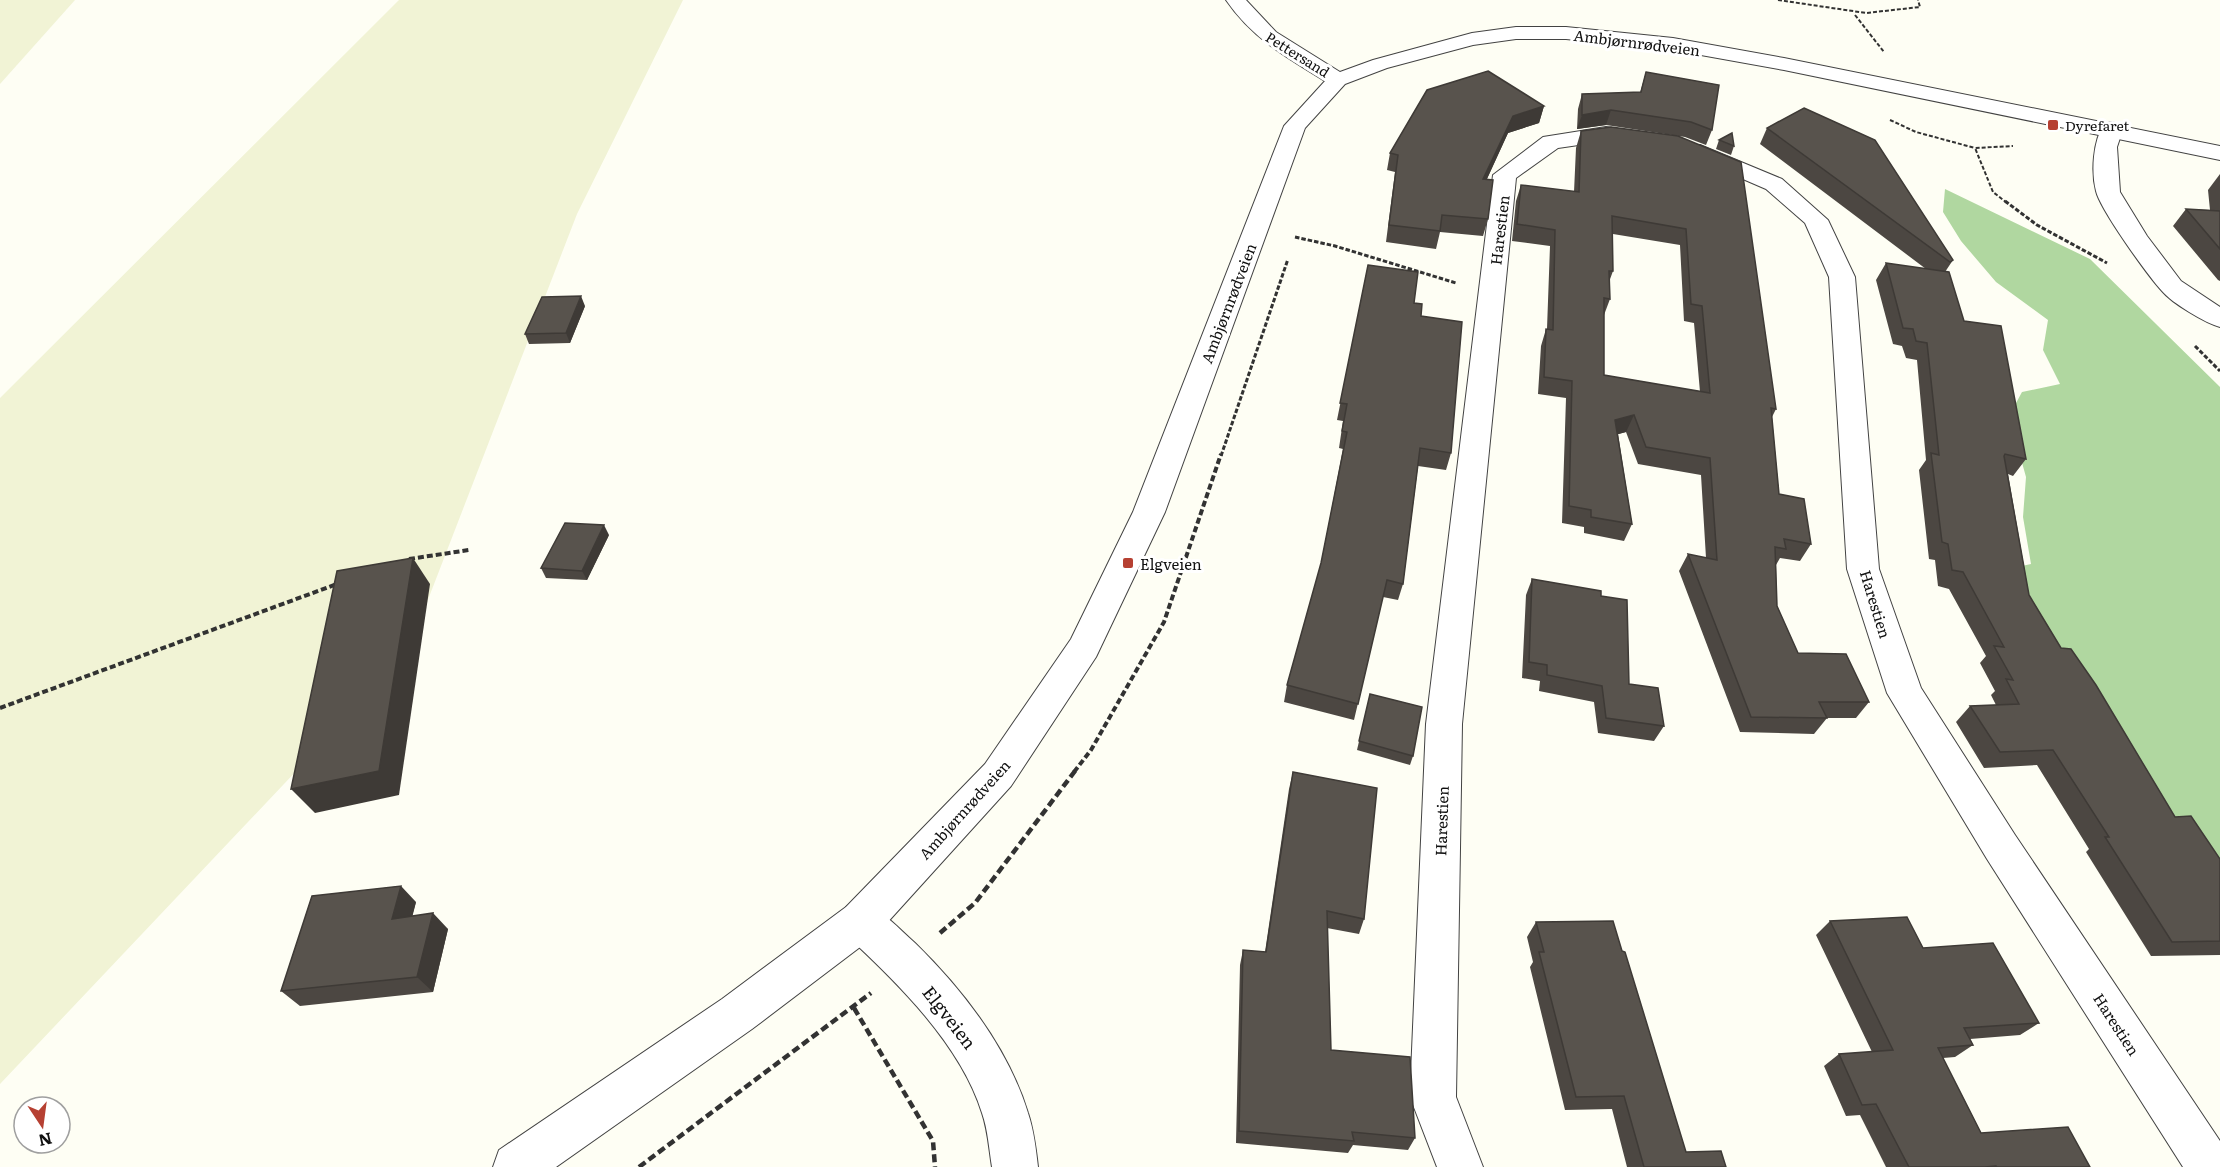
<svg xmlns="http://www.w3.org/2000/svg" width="2220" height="1167" viewBox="0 0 2220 1167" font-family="Literata,serif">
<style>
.farmland{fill:#f1f3d5}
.forest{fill:#b0d7a0}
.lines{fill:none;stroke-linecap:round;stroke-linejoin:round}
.minor-casing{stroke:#434343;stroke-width:2}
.tertiary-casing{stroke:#434343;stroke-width:2}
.path-far3{stroke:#323232;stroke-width:2;stroke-dasharray:4 2;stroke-linecap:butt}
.path-far2{stroke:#323232;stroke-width:3;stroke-dasharray:4.5 2;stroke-linecap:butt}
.path-far1{stroke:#323232;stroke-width:4;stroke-dasharray:6 3;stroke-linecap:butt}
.path{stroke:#323232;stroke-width:4.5;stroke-dasharray:8 4;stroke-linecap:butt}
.minor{fill:#fff;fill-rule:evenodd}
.tertiary{fill:#fff;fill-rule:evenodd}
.wall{fill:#4c4742;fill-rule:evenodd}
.shaded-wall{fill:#3e3a36}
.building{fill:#58534d;stroke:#3e3a36;stroke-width:1.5;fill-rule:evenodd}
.poi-dot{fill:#b64032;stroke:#fff;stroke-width:2}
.labels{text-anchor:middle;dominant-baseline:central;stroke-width:6;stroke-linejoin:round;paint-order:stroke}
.far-street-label{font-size:14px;fill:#101010;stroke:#fff}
.far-poi-label{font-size:14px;fill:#101010;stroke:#fff;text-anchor:start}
.street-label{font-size:15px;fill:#101010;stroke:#fff}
.poi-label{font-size:15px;fill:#101010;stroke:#fff;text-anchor:start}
.near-street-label{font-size:18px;fill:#101010;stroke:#fff}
</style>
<rect width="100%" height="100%" fill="#fefef4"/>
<!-- farmland -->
<g class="farmland">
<polygon points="0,0 75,0 0,84"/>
<polygon points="399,0 683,0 577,214 407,654 0,1084 0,398"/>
</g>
<!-- forest -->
<polygon class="forest" points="1945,189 2090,259 2220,387 2220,887 2043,635 2008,569 2031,564 2023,517 2026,477 2009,416 2022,392 2060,384 2043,350 2048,320 1996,282 1961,241 1943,212"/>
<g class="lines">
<!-- minor casing -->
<g class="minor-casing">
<g id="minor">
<path d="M2112,122L2120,124L2123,129L2117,147L2120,192L2147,236L2181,281L2220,307V327C2205,323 2172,303 2162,291C2148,276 2100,209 2096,191C2091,172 2093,141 2104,124Z"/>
<polygon points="1606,127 1631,131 1634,136 1631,141 1606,141 1558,148 1516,178 1462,724 1456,1097 1483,1167 1437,1167 1410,1097 1426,724 1493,175 1543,137"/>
<polygon points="1700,145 1782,179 1828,220 1855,277 1879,569 1921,688 2015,835 2220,1141 2220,1167 2183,1167 1987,859 1887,693 1847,569 1829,277 1805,223 1766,189 1692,157 1689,152 1692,147"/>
<path d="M861,902C883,910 898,928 915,943C963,990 1008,1048 1028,1113C1034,1131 1036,1149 1038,1167H992C989,1149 988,1130 982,1113C961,1045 897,982 846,935L840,921L846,907Z"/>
</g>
</g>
<!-- tertiary casing -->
<g class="tertiary-casing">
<path id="tertiary" d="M1226,0H1246L1276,32L1340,72L1373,60L1472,33L1516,27H1566L1673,38L1784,58L2220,146V160L1784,70L1673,50L1566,39H1516L1473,45L1387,68L1345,84L1305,128L1165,512L1096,657L1011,786L876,935L752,1029L556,1167H493L499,1150L722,999L846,907L985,764L1071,639L1133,512L1284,126L1325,81C1287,58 1252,38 1226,0Z"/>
</g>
<!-- path-far3 -->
<g class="path-far3">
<polyline points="1778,0 1866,13 1920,7 1918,0"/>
<polyline points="1855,15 1884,52"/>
<polyline points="1890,120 1916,132 1975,148"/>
<polyline points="2007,203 1993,192 1975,148 2013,146"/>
</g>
<!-- path-far2 -->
<g class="path-far2">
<polyline points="2005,201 2037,225 2107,263"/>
<polyline points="1295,237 1335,246 1456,283"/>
<polyline points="2195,346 2220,371"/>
<polyline points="1221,456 1288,259"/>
</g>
<!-- path-far1 -->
<g class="path-far1">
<polyline points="409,559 469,550"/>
<polyline points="0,708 337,584"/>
<polyline points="1074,772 1091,750 1164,622 1221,454"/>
</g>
<!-- path -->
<g class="path">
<polyline points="940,933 975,903 1075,771"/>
<polyline points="854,1008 933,1141 935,1167"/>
<polyline points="639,1167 871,993"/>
</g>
<!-- minor -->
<use href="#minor" class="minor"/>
<!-- tertiary -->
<use href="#tertiary" class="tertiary"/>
</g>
<!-- wall -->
<g class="wall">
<polygon points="1646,72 1712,130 1706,145 1685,137 1606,125 1577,129 1578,109 1582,94 1640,93"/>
<polygon points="1544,106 1539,123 1508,133 1487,179 1488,219 1483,236 1440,232 1436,249 1386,242 1395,172 1387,170 1390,153"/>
<polygon points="1767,128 1953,260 1945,272 1964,321 2026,459 2013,476 2008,474 2029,595 2061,648 2175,817 2220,859 2220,955 2151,956 2086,852 2089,849 2037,765 1984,768 1956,722 1970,706 1996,705 1991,695 1995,691 1980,663 1986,656 1949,589 1938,586 1935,560 1929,559 1919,470 1926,460 1917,360 1906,358 1902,346 1893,344 1876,280 1886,263 1926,269 1760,144"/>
<path d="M1581,131L1678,136L1776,409L1772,417L1779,494L1811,544L1800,561L1780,558L1776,565L1777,606L1798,653L1869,702L1856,718H1827L1814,734L1740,732L1679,571L1688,554L1706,558L1701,475L1638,464L1626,432L1618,434L1632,524L1624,541L1584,533V527L1562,523L1566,398L1538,394L1541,346L1546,329H1547L1550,246L1512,241L1516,201L1521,185L1574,192L1576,148ZM1613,234L1680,245L1684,321L1694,323L1700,392L1604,375V315L1610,299L1609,282L1613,271Z"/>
<polygon points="1719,140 1734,146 1731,155 1716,149"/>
<polygon points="2220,174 2220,281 2218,280 2173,226 2186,209 2210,210 2208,190"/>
<polygon points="1368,265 1414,303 1421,316 1451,453 1446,470 1418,466 1403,584 1398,600 1383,597 1354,720 1284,702 1287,685 1321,564 1343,449 1339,448 1343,421 1337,420"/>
<polygon points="585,306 570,343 529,344 525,334"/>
<polygon points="609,535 587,580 546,578 541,568"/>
<polygon points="1532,579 1629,684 1664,726 1654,741 1598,733 1594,702 1539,691 1540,681 1522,678 1526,595"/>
<polygon points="1370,694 1413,756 1410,765 1357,750"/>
<polygon points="1293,772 1364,919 1359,934 1327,928 1331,1050 1415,1138 1408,1150 1353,1145 1348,1153 1236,1143 1240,965 1243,950 1265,952 1289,789"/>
<polygon points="416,902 412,916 448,929 433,992 300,1006 281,991"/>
<polygon points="1830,921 1923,948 2039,1023 2020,1035 1970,1039 1973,1045 1955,1057 1943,1058 1981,1133 2090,1167 1886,1167 1860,1115 1846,1116 1824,1066 1839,1054 1872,1052 1816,935"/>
<polygon points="1536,922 1686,1152 1726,1167 1627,1167 1612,1109 1565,1110 1530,967 1533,962 1527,937"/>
</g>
<!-- shaded-wall -->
<g class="shaded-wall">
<polygon points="1544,106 1539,123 1508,133 1479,196 1483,179 1513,116"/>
<polygon points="1611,110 1606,125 1577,129 1582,115"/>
<polygon points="581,296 585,306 570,343 566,333"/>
<polygon points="1634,415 1626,432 1608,437 1615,420"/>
<polygon points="604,525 609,535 587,580 582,571"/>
<polygon points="413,558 430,584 399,795 315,813 291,789"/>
<polygon points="401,886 416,902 408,934 392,919"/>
<polygon points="433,913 448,929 433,992 417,977"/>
</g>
<!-- building -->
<g class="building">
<polygon points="1488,71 1544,106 1513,116 1483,179 1493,180 1488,219 1442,215 1440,231 1389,225 1398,155 1390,153 1427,90"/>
<polygon points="1646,72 1719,85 1712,130 1691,122 1611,110 1582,115 1582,94 1641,92"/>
<polygon points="1804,108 1875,140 1953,260 1950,262 1767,128"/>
<path d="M1611,127L1678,136L1741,162L1776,409L1771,408L1779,494L1804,499L1811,544L1784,539L1786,549L1775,547L1777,606L1798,653L1846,654L1869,702H1819L1827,718L1751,717L1688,554L1717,560L1710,458L1646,447L1634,415L1615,420L1632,524L1591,517V510L1569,506L1572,381L1544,377L1546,329L1553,330L1555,230L1517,224L1521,185L1579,192L1581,131ZM1612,216L1686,229L1691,304L1702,306L1710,393L1604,375V298L1610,299L1609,271H1613Z"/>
<polygon points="1732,133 1734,146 1719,140"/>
<polygon points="2186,209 2220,211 2220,249"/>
<polygon points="1886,263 1949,272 1964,321 2001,326 2026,459 2005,454 2004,456 2029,595 2061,648 2071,649 2096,685 2175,817 2191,816 2220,859 2220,941 2172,942 2105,837 2109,837 2053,750 2000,752 1970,706 2019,704 2006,679 2013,680 1994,646 2004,647 1963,572 1952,570 1948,544 1942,542 1931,453 1939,455 1927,343 1916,341 1913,329 1903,328"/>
<polygon points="1368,265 1418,272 1414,303 1422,304 1421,316 1462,322 1451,453 1420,448 1403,584 1387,580 1358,704 1287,685 1321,563 1347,432 1342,431 1347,404 1340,403"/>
<polygon points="581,296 566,333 525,334 542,297"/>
<polygon points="565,523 604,525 582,571 541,568"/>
<polygon points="413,558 379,771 291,789 337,571"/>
<polygon points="1532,579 1601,591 1601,596 1627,600 1629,684 1658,688 1664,726 1606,718 1602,686 1547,675 1547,665 1529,662"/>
<polygon points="1370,694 1422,707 1413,756 1359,741"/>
<polygon points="1293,772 1377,788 1364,919 1327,911 1331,1050 1410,1057 1415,1138 1352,1132 1354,1141 1239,1131 1243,950 1266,952"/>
<polygon points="401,886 392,919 433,913 417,977 281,991 312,896"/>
<polygon points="1907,917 1923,948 1993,943 2039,1023 1964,1028 1973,1045 1938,1048 1981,1133 2068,1127 2090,1167 1997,1167 1996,1166 1985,1167 1909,1167 1876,1104 1862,1105 1839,1054 1893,1050 1830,921"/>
<polygon points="1613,921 1622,951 1625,952 1686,1152 1721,1151 1726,1167 1644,1167 1624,1096 1576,1097 1539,952 1544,952 1536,922"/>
</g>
<!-- markers -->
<g class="poi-dot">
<rect x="2047" y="119" width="12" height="12" rx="3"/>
<rect x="1122" y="557" width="12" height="12" rx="3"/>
</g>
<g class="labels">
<!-- far-street labels -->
<g class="far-street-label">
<text transform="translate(1298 54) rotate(32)">Pettersand</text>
</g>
<!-- far-poi labels -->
<g class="far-poi-label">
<text x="2065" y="125">Dyrefaret</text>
</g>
<!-- street labels -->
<g class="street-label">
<text transform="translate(1637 42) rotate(7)">Ambjørnrødveien</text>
<text transform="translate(1499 230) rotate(-83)">Harestien</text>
<text transform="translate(1228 303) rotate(-69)">Ambjørnrødveien</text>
<text transform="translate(1876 604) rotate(73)">Harestien</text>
<text transform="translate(964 809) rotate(-48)">Ambjørnrødveien</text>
<text transform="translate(1441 821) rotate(-88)">Harestien</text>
<text transform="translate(2117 1024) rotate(57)">Harestien</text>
</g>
<!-- poi labels -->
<g class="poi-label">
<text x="1140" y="563">Elgveien</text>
</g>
<!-- near-street labels -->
<g class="near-street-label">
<text transform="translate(950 1017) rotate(52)">Elgveien</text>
</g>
</g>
<!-- north arrow -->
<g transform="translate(42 1125) rotate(167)"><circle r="28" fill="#ffffff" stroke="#9f9f9f" stroke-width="1.5"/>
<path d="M0-4.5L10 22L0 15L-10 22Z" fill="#b64032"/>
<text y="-9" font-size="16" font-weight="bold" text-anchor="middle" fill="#101010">N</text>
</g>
</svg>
